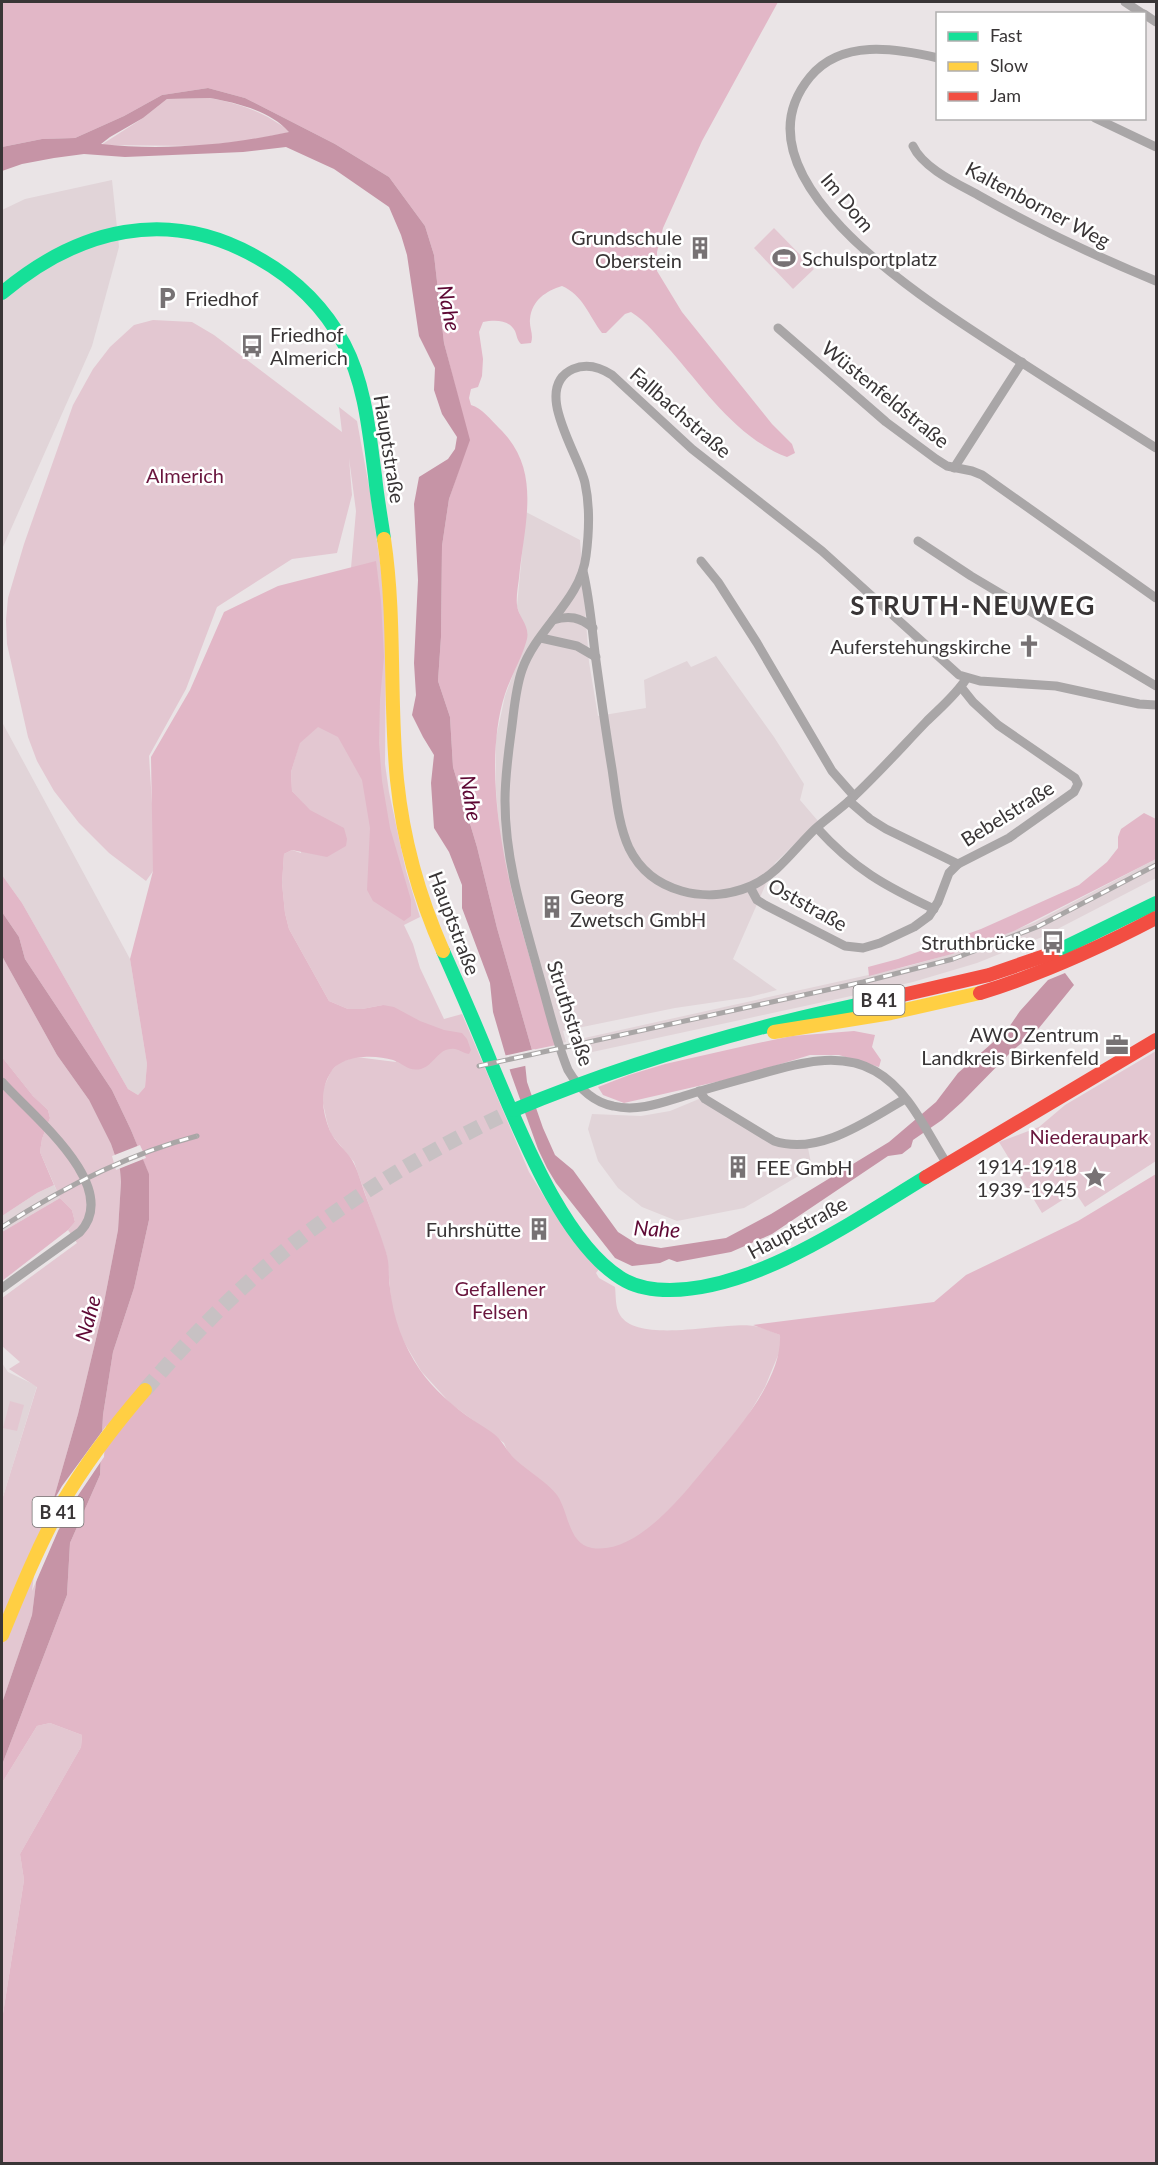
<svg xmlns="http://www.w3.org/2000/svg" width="1158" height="2165" viewBox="0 0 1158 2165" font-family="Lato,sans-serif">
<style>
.built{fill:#e1d4d8}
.green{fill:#e3c7d1}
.forest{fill:#e2b7c7}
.water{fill:#c694a6;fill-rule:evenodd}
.pier{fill:#eae4e6}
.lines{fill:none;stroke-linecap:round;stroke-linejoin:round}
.primary-tunnel{stroke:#c7c1c3;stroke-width:15;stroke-dasharray:15 8;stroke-linecap:butt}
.street{stroke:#a9a6a7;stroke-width:9}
.fast{stroke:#16e098;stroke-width:14}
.slow{stroke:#ffcf43;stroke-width:14}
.jam{stroke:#f24e42;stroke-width:14}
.rail-casing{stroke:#a9a6a6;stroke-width:5}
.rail{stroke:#fff;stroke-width:3;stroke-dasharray:9;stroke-linecap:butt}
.labels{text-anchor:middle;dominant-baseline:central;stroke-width:5;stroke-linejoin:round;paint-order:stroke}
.shield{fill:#fff;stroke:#747272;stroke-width:1.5}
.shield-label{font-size:18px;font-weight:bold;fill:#393536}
.street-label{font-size:20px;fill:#393536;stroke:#fff}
.poi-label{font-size:20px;fill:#393536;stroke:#fff;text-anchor:end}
.park-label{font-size:20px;fill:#6a163e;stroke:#fff}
.water-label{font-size:21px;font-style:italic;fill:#5e0834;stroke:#fff}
.district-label{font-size:26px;font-weight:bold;letter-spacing:1.5px;fill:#393536;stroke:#fff}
</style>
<rect width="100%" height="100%" fill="#eae4e6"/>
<!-- built -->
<g class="built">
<polygon points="112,180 119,247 92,346 3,547 2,577 2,210 25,199"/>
<polygon points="526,512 580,540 589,662 598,716 646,708 644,680 687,661 691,667 716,656 774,737 804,784 800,800 818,821 775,863 733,959 777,990 750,997 675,1008 563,1031 566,1042 556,1045 509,882 500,839 496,790 496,738 505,696 527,637 517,606"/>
<polygon points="2,722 130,959 147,1064 145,1087 138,1095 128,1089 22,903 2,875"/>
<polygon points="1156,859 1156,878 1042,937 977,963 913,982 865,993 583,1054 580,1039 909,966 971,948 1035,922"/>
<polygon points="699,1099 782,1147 808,1148 812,1168 744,1208 677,1221 642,1207 618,1188 598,1161 588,1129 592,1114 641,1116 670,1111"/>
<polygon points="54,1185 60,1198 2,1232 2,1216 37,1193"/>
<polygon points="2,1363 8,1372 37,1386 2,1500"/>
</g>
<!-- green -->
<g class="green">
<path d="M210,98C240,104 266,112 290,132L252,140L200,146L101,145L143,118L167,99Z"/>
<polygon points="774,228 814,269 793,289 754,248"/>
<path d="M153,320L192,322L214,335L342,432L339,407L357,421L370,492L383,584L386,633L385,764L389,792L406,871L420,917L404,925L413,944L420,968L444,1019L462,1014L529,1172L551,1208L599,1269L596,1273L599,1278L615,1287C616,1295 615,1308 620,1315C638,1345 726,1321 754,1326C763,1327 772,1332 780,1335L781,1348L765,1387L746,1419L628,1567L596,1575L519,1464L509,1455L504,1443L451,1404L421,1371L401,1337L392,1310L387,1256L354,1162L331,1134L327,1122L321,1094L331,1071L340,1062L356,1057L396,1062L383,1005L362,1009H348L329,1001L289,929L285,913L282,883L284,854L292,850L301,853L303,803L292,791L291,772L351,568L356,511L349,458L352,495L337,553L292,559L217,607L186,689L149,756L156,867L146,881L109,853L79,823L54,791L37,761L28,737L7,644L6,620L8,598L24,544L73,405L93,369L110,347L134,325Z"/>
<polygon points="2,956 57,1055 89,1100 111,1144 120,1170 121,1182 118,1230 101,1318 78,1414 41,1543 32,1615 2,1703 2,1500 37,1387 9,1369 20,1362 2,1346 2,1298 77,1243 68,1230 75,1222 72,1210 60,1198 40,1152 42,1139 50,1118 48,1110 33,1096 2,1057"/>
<polygon points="1156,1051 1156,1161 1085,1207 1075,1192 1042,1213 999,1142 1039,1127 1065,1105"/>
<polygon points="10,1401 24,1405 17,1431 3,1428"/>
<polygon points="50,1723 82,1735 81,1747 20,1854 24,1880 2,2020 2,1783 37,1726"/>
</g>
<!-- forest -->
<g class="forest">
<path d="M2,2H778L702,141L663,228L657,252V271L682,312L772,424L792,444L795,453L787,457C737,438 705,390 671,351C658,337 647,322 631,312L625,314L606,333H602C589,316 583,295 562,286C546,291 532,300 530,319C529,328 534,334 531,343L521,344C517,340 517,336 515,331C509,319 494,320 483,322L479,332L483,359L482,376L478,387L471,389L469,398L471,405C482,408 491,420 499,428C543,470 524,524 519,578C518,586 516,597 517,605C518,617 530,625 527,639C522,658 511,676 505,694C495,725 494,760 496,793C502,880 532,962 556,1045L532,1050L497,928L477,847L453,767L450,717L438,681L441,637L442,546L449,499L469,440L444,343L434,255L425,226L389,177L335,144L245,98L208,88L162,95L124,116L75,138L42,139L2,147Z"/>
<path d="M376,561L381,601L384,657L380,699L379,743L382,781L390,828L411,900V916L404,921L373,901L367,890L370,828L362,780L338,737L318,727L300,743L291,772L292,791L310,810L344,828L347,839L346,846L327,857L292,850L284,854L282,883L285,913L289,929L329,1001L348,1009H362L383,1005L394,1007L420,1021L444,1030L462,1033L467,1039L471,1050L469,1054C463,1053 460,1050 455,1049C438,1047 435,1065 421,1069C408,1072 403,1063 393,1060C374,1054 341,1055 331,1072C319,1091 322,1111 330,1131C335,1142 346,1150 352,1160C358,1170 361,1183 365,1194C372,1213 380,1233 386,1252C390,1263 388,1277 390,1288C393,1318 403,1345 420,1370C433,1389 454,1407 473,1420C480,1425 488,1429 494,1434C504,1442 507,1453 517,1461C528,1471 548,1483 557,1495C569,1512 568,1544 592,1548C636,1555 681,1497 706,1467C734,1433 782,1382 780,1335L753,1325L934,1302L966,1275L1078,1221L1156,1174V2163H2V2020L24,1880L20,1854L81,1747L82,1735L50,1723L37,1726L2,1783V1765L67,1595L70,1543L100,1475L103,1415L113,1352L134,1288L149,1220V1175L131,1130L112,1090L25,959L19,937L2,912V875L22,903L128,1089L138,1095L145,1087L147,1064L130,959L153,871L151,757L190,690L224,612L278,586Z"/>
<polygon points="1144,813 1156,819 1156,859 1014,931 952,954 869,976 868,967 898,959 981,929 1079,885 1107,862 1118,848 1118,837 1121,829"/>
<polygon points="854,1031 875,1035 872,1047 881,1060 879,1067 839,1055 810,1055 742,1076 624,1103 603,1095 598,1087 629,1075 665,1064 749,1045 792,1036"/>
<polygon points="2,1057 33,1096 48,1110 50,1118 42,1139 40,1152 54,1185 37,1193 2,1216"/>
<polygon points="60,1198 72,1210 75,1222 68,1230 2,1281 2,1232"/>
</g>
<!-- water -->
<g class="water">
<path d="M208,88L245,98L335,144L389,177L425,226L434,255L444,343L470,440L449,499L442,546L441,637L438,681L450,717L453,767L477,847L497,928L532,1050L524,1054L527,1082L543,1128L555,1155L573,1170L618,1232L637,1244L661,1248L726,1238L771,1214L889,1142L936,1102L958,1073L1007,1030L1020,1011L1048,980L1065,973L1074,985L1039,1028L1010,1053L962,1102L942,1120L913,1140L911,1147L902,1154L888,1156L772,1234L731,1252L677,1262L669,1259L660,1263L632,1266L615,1258L556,1183L547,1168L538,1149L511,1074L493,1012L490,983L462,908V885L449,852L434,828L431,783L434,755L423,737L412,715L416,695L414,663L418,580L414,504L419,477L448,459L455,449L457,437L442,414L434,390L435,368L419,336L407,255L401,235L389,207L334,169L286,147L243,152L125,157L84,154L54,158L22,164L2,171V147L42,139L75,138L124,116L162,95ZM210,98C237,103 271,111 289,132C229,145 163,151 101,144L110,137L143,118L167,99Z"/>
<polygon points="2,912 19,937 25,959 112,1090 131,1130 149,1174 149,1220 134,1288 113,1352 103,1415 100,1475 70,1543 67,1595 2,1765 2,1703 32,1615 41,1543 78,1414 101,1318 118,1230 121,1182 120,1170 111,1144 89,1100 57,1055 2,956"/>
</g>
<!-- pier -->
<g class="pier">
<polygon points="535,1049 534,1052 528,1055 529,1065 507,1070 503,1056"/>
<polygon points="140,1145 146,1158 116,1170 112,1156"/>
<polygon points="106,1426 104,1457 75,1500 58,1531 32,1591 38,1543 47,1512 62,1486"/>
</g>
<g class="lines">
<!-- primary-tunnel -->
<path class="primary-tunnel" d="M145,1390C179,1351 214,1313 253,1278C330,1208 420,1154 514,1110"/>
<!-- street -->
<g class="street">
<polyline points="1125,2 1143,14"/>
<polyline points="1144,14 1156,22"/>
<path d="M938,58C895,48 841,39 810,77C725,180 937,307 1007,353C1056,385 1107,417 1156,448"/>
<polyline points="1095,118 1156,147"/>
<path d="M913,146C923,168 958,184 978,195C1036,228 1095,256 1156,281"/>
<polyline points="778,328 886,422 936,459 947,466 972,471 982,475 1156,598"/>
<polyline points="954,468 1022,362"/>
<polyline points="918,541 971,576 1156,686"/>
<polyline points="701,561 718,582 757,643 832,771 854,796"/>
<path d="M583,571C590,600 592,630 596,661C601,697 606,733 612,769C616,795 618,824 629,848C651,893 707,905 751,886C777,875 795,848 815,829C826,819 839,810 850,800C877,775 901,748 926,722C940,708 956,695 966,679"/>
<path d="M553,620C569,615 580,617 593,628"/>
<polyline points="541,638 577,646 596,657"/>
<polyline points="849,801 870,819 886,829 958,864"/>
<path d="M817,828C854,869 885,886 934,909"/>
<polyline points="750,887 757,900 765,905 845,946 863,948 880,943 914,927 929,916 938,902 949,873 958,864 1009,838 1074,792 1078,784 1075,778 998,725 973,702 961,687"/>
<path d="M2,1082C29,1113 123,1186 80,1232L2,1288"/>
<path d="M699,1091L705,1099L774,1141C820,1156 868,1120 905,1099"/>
<path d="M947,1164C927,1133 909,1090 875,1071C836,1049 789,1066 750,1077C728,1083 706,1089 684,1096C661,1103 637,1112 613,1106C593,1102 578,1087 568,1070C556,1041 549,1009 540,978C524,920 505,862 505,801C505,778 508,755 511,733C514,712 515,690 522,670C536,629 581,600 586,556C589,533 590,506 585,483C579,454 531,388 573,369C587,363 600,367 612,375L692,449L822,551L959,675L980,681L1056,686L1139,704L1156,705"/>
</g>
<!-- fast -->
<g class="fast">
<path d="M2,293C78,229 168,206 258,258C294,278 324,307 344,344C365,384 369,431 375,476C377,497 381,518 384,539"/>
<path d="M443,951C460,989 477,1028 493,1068C519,1129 565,1249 626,1281C639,1288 656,1290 670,1290C758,1289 853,1221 926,1177"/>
<polyline points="1053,953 1156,903"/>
<path d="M514,1110C634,1060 757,1025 885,999"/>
</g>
<!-- slow -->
<g class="slow">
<path d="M384,539C396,619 389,700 397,780C403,839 419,897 443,951"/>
<polyline points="774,1032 891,1013 980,993"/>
<path d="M2,1635C20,1591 38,1547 61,1505C85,1464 114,1426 145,1390"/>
</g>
<!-- jam -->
<g class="jam">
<path d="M980,993C1042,974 1099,948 1156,918"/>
<polyline points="885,999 989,975 1053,953"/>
<polyline points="926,1177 1156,1040"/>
</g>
<!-- rail casing -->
<g class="rail-casing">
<g id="rail">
<polyline points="479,1066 863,982 953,959 1037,927 1156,865"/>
<path d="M2,1227C62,1188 128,1154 197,1136"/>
</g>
</g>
<!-- rail -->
<use href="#rail" class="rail"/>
</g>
<!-- icons -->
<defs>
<g id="building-bare" transform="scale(1.8)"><path d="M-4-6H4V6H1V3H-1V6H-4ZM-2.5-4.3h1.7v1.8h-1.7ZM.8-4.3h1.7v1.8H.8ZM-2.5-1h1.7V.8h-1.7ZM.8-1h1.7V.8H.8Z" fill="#777274" stroke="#fff" stroke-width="2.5" paint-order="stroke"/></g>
<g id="stadium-bare" transform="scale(1.8)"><path d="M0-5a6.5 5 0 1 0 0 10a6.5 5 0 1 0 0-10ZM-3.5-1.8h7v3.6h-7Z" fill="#777274" stroke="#fff" stroke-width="2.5" paint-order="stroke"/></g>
<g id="parking-bare" transform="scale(1.8)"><path d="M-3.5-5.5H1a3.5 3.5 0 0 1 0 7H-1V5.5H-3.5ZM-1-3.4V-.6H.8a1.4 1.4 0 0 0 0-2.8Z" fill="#777274" stroke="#fff" stroke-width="2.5" paint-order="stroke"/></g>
<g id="bus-bare" transform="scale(1.8)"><path d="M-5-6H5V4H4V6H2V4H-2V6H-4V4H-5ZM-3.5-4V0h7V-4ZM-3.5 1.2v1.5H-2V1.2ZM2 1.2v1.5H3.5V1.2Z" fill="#777274" stroke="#fff" stroke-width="2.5" paint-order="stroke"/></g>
<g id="church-bare" transform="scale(1.8)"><path d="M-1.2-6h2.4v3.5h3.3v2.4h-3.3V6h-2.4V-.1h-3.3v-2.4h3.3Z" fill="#777274" stroke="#fff" stroke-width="2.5" paint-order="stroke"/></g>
<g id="office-bare" transform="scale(1.8)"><path d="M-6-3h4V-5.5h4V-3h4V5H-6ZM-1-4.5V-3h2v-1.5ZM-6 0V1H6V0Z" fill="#777274" stroke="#fff" stroke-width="2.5" paint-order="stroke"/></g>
<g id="sight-bare" transform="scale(1.8)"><path d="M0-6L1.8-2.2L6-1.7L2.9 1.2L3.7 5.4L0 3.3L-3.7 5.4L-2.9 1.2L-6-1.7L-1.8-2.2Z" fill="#777274" stroke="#fff" stroke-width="2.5" paint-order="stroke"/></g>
</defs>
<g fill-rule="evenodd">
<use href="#building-bare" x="700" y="248"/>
<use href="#stadium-bare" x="784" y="258"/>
<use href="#parking-bare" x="167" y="298"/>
<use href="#bus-bare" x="252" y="346"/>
<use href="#church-bare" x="1029" y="646"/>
<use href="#building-bare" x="552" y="907"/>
<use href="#bus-bare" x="1053" y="942"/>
<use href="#office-bare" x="1117" y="1045"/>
<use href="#building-bare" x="738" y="1167"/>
<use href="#sight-bare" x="1095" y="1177"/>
<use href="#building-bare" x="539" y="1229"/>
</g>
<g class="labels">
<!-- shield labels -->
<g class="shield">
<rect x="853.5" y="985" width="51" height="30" rx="4.5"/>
<rect x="32.5" y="1497" width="51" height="30" rx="4.5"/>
</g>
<g class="shield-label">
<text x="879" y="1000">B 41</text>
<text x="58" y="1512">B 41</text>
</g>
<!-- street labels -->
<g class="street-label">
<text transform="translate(848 202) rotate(50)">Im Dom</text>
<text transform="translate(1038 204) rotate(28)">Kaltenborner Weg</text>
<text transform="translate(886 394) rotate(39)">Wüstenfeldstraße</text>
<text transform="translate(681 412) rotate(41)">Fallbachstraße</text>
<text transform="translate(390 449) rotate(81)">Hauptstraße</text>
<text transform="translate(1007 813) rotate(-32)">Bebelstraße</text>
<text transform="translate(808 904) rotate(29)">Oststraße</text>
<text transform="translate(455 923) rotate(69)">Hauptstraße</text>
<text transform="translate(571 1013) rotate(72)">Struthstraße</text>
<text transform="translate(797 1227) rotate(-28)">Hauptstraße</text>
</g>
<!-- poi labels -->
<g class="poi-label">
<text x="682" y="237">Grundschule<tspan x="682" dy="23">Oberstein</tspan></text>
<text x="802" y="258" text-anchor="start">Schulsportplatz</text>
<text x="185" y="298" text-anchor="start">Friedhof</text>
<text x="270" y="334" text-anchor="start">Friedhof<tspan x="270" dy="23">Almerich</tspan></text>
<text x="1011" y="646">Auferstehungskirche</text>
<text x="570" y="896" text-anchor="start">Georg<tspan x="570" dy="23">Zwetsch GmbH</tspan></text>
<text x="1035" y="942">Struthbrücke</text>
<text x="1099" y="1034">AWO Zentrum<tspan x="1099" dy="23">Landkreis Birkenfeld</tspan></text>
<text x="1077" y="1166">1914-1918<tspan x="1077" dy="23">1939-1945</tspan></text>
<text x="756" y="1167" text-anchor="start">FEE GmbH</text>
<text x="521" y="1229">Fuhrshütte</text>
</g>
<!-- park labels -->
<g class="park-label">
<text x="185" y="475">Almerich</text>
<text x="1089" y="1136">Niederaupark</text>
<text x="500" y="1288">Gefallener<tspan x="500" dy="23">Felsen</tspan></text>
</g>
<!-- water labels -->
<g class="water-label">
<text transform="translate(450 308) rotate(79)">Nahe</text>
<text transform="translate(472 798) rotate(81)">Nahe</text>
<text transform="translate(657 1228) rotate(3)">Nahe</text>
<text transform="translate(87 1318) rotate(-75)">Nahe</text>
</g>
<!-- district labels -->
<g class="district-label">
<text x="973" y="605">STRUTH-NEUWEG</text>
</g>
</g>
<!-- border -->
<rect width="1158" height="2165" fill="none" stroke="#393536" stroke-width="6"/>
<!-- legend -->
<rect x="936" y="12" width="210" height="108" fill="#ffffff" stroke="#b0aeaf" stroke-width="1.5"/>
<rect x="948" y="32" width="30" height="9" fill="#16e098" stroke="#b0aeaf" stroke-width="1.5"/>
<text x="990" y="42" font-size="18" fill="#393536">Fast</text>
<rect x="948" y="62" width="30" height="9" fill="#ffcf43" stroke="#b0aeaf" stroke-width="1.5"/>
<text x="990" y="72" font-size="18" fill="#393536">Slow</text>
<rect x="948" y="92" width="30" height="9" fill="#f24e42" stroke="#b0aeaf" stroke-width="1.5"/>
<text x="990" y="102" font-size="18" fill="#393536">Jam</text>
</svg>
